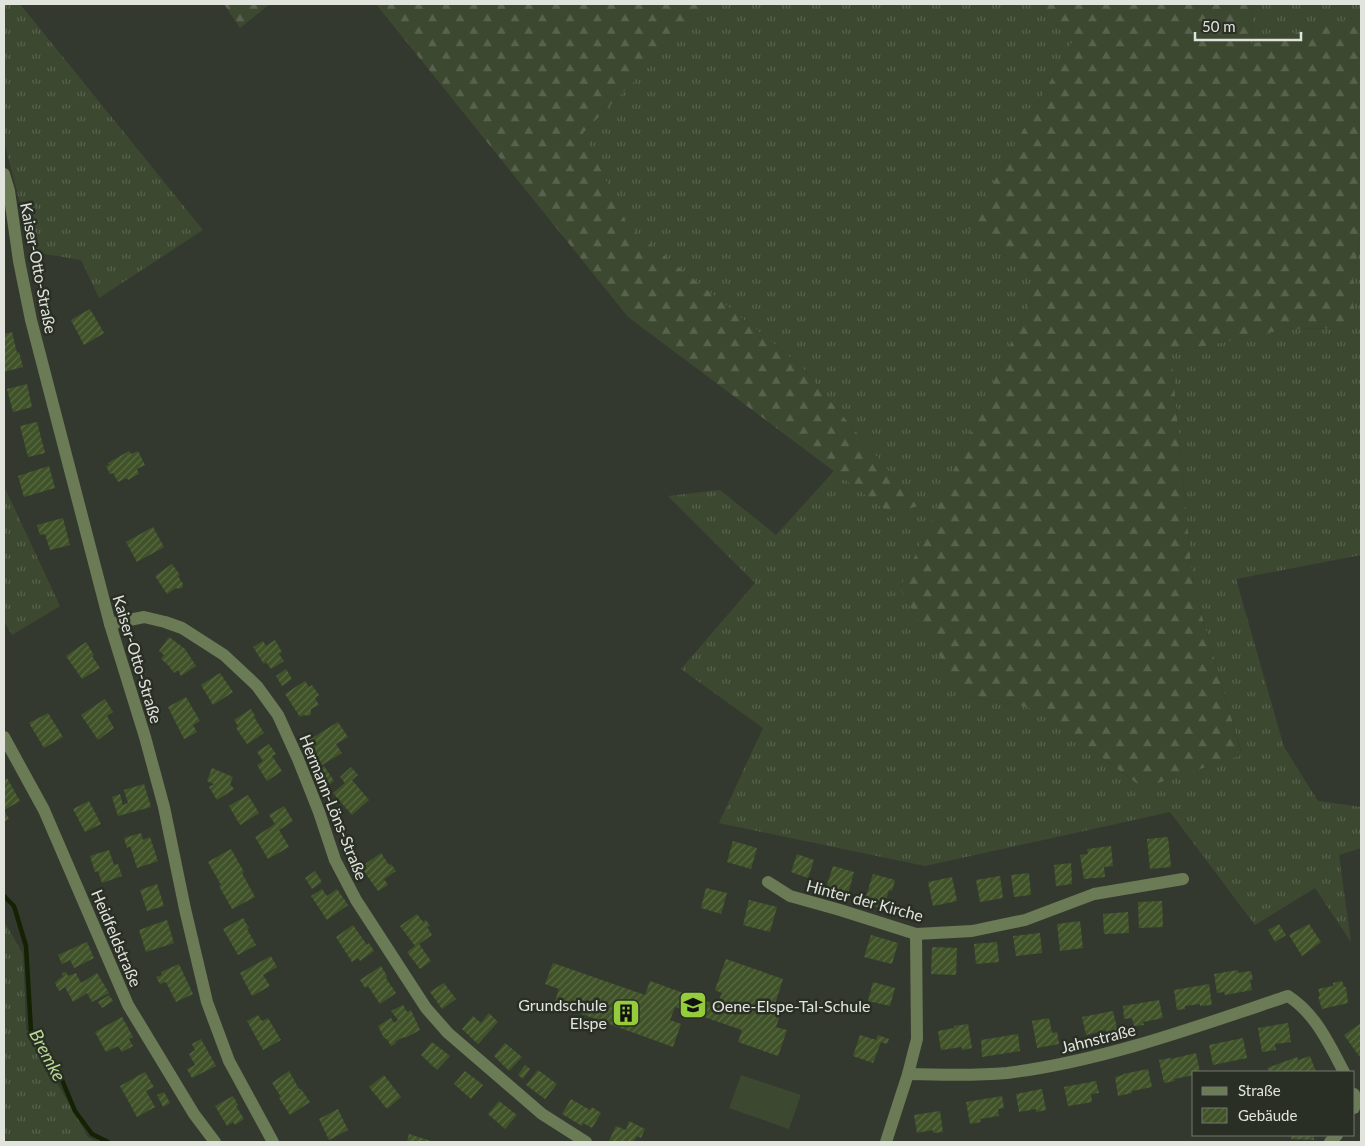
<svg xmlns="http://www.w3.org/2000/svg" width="1365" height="1146" viewBox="0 0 1365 1146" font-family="Lato,sans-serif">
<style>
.grass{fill:url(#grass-tufts)}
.forest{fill:url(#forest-firs)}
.pitch{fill:#3d4830}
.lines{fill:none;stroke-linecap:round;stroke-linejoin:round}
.stream{stroke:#152103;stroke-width:4.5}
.building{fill:url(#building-hatch)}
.minor{stroke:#6a7b56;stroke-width:12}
.labels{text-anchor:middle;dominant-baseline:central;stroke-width:5;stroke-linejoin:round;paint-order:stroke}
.street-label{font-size:16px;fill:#e1e4dd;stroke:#2a2f25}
.poi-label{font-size:16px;fill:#e1e4dd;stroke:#2a2f25;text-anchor:end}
.water-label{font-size:18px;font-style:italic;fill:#b9d994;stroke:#2a2f25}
</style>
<defs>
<pattern id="grass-tufts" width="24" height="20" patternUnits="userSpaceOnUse" patternTransform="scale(1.25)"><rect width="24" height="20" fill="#3d4830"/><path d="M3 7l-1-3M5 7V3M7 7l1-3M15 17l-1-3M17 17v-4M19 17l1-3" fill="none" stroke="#59624e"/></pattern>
<pattern id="forest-firs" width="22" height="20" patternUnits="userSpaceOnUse" patternTransform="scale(1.25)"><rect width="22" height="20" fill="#3d4830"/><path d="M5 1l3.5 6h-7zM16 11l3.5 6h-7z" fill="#59624e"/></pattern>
<pattern id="building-hatch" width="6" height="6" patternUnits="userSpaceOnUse" patternTransform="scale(1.25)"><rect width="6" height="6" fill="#405228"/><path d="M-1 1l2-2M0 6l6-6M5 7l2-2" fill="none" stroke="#5b6b47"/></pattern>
</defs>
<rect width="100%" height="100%" fill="#34392f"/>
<!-- grass -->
<g class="grass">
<polygon points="4,4 20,4 203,230 99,298 81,260 33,252 4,142"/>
<polygon points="710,4 1031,4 1074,39 968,228 1039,281 900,589 962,695 1037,709 1143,788 1242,754 1193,585 1171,353 1287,329 1353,328 1353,279 1361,231 1361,555 1236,579 1284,747 1318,801 1361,807 1361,848 1339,855 1351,942 1315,888 1255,925 1170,812 925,866 719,823 763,728 681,669 755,583 668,496 720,490 776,535 834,471 891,514 918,506 801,366 628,226 583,133"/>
<polygon points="1252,4 1361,4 1361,16 1251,44"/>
<polygon points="4,486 60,606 12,635 4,621"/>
<polygon points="4,921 23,954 26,1029 88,1137 96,1142 4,1142"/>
</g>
<!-- forest -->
<g class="forest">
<polygon points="224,4 270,4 240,28"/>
<polygon points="376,4 710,4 583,133 628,226 801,366 918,506 891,514 628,317"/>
<polygon points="1031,4 1252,4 1251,44 1361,16 1361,231 1353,279 1353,328 1287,329 1171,353 1193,585 1242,755 1143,788 1037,709 962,695 900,589 1039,281 968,228 1074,39"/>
</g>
<!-- pitch -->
<polygon class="pitch" points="741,1075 801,1095 789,1129 729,1108"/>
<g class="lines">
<!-- stream -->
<polyline class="stream" points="4,896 14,906 26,946 31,1031 57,1068 75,1111 92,1134 108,1142"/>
</g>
<!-- building -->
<g class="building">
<polygon points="90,309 104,333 84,345 71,320"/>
<polygon points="12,332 17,353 19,352 23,367 4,372 4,334"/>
<polygon points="27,384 32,407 13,412 7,389"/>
<polygon points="37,422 45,453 28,457 20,426"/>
<polygon points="129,451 131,454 138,451 145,465 137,469 139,474 128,480 127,478 118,482 113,473 110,474 106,466 109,465 108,463"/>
<polygon points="49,466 55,488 24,497 18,476"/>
<polygon points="63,518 70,545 50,550 45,534 40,535 37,525"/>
<polygon points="153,527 164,547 137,562 126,542"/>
<polygon points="172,564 180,575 178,576 183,584 183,587 179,589 176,588 167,594 155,576"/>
<polygon points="169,637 185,649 196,666 181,676 178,670 174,673 168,665 161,659 164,655 159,651"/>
<polygon points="275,640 282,652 279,654 284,661 271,669 266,662 264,664 253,647 263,641 266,646"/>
<polygon points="86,642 94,655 92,656 100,668 82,679 66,656"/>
<polygon points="286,669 292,679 282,686 276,676"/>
<polygon points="220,673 233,692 213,705 201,685"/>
<polygon points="305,681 309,687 312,685 319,695 315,698 319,705 311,709 311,714 309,716 304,715 300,717 285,694"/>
<polygon points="186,697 200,721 193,725 197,732 184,739 168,707"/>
<polygon points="105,699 113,712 107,716 114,728 98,740 81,715"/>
<polygon points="251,709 255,716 254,717 264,733 247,744 236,728 238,726 234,720"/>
<polygon points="48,713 63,737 44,748 29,723"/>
<polygon points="338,722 348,737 336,744 342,753 322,765 307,741"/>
<polygon points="269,744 276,754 272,756 282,771 267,781 257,765 263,761 257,752"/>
<polygon points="324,766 334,781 321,790 311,774"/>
<polygon points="351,767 358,775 352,780 369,800 352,815 333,793 345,783 340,777"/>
<polygon points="212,768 233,777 230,784 234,789 217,800 209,787 214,784 207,781"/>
<polygon points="7,778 20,801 4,810 9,819 4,822 4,780"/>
<polygon points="144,784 151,807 118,816 112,797 120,794 123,805 128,803 124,790"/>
<polygon points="248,795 259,813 240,825 229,806"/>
<polygon points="89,801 101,824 85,832 73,809"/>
<polygon points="284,806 293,821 279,830 289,847 268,859 255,837 275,824 269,815"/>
<polygon points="141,833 143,840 150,837 158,861 137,868 130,846 127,848 124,838"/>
<polygon points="1168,837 1171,867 1150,869 1147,839"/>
<polygon points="733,841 757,848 751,869 727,862"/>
<polygon points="1111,846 1113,866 1104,867 1105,877 1084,879 1080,855 1088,854 1087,849"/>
<polygon points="231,849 244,872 242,873 255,897 232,909 219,886 221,885 208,862"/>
<polygon points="109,850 114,865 118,864 122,876 102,883 98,871 95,872 90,856"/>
<polygon points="381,853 389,865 391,864 396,871 384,879 388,885 378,891 361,867"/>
<polygon points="797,854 814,860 808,878 791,872"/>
<polygon points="1071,863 1072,884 1056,886 1054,865"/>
<polygon points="833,866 854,872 848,894 826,888"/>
<polygon points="315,871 322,882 312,889 305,878"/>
<polygon points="1029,873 1031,895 1014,897 1011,875"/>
<polygon points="873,874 895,880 892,891 889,890 883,909 864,903"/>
<polygon points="1000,876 1003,898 980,902 976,880"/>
<polygon points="952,877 957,901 933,906 928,882"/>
<polygon points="157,884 164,906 147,911 140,890"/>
<polygon points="706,888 727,893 721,914 701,908"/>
<polygon points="322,889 327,896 337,889 348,905 327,920 311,896"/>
<polygon points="749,900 777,907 770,932 743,925"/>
<polygon points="1162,901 1163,927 1139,928 1138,902"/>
<polygon points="1128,912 1129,933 1104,934 1103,914"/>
<polygon points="417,914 423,922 426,920 430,926 427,927 432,935 419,944 431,961 420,969 407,952 415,946 400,926"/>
<polygon points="243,918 249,928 247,929 256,945 238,955 223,929"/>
<polygon points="167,920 174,943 146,952 139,930"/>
<polygon points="1080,921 1083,948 1060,951 1057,924"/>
<polygon points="1279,924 1286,935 1275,942 1268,930"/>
<polygon points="1309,924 1321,942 1302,956 1289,935"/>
<polygon points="353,925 367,945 369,943 374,951 360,961 358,958 352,962 336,937"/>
<polygon points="1040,933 1042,953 1016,956 1013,936"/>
<polygon points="871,935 898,943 892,964 864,957"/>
<polygon points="87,942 94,958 74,968 70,960 62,964 58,955"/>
<polygon points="997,942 999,962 976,964 974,944"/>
<polygon points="932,947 957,948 956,975 931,974"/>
<polygon points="271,956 277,967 263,975 270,986 252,996 240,973"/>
<polygon points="726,959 783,979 775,1004 783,1007 776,1027 787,1030 778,1056 738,1042 742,1030 675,1007 670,1020 681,1024 673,1047 554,1004 559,989 545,984 553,963 645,995 650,981 717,1005 722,993 715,990"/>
<polygon points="179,964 193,994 176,1002 166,982 160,984 156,977 162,975 161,972"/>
<polygon points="381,966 387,976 386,978 396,993 380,1004 368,986 365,988 360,980"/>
<polygon points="1238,970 1238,973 1251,971 1253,980 1250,980 1252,990 1225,995 1224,992 1217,993 1214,974"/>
<polygon points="66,972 68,976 76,973 81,983 97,973 109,993 92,1002 87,993 73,1002 65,987 59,991 55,983 60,978 63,977 62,973"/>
<polygon points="1342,981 1344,987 1346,987 1348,1003 1322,1009 1318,996 1320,996 1318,989 1333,986 1333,983"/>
<polygon points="873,982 895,988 890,1006 868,1001"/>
<polygon points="444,983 456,999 442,1009 430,992"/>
<polygon points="1209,984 1212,1005 1200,1006 1200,1004 1185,1006 1185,1009 1177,1010 1174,990"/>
<polygon points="109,995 113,1001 102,1008 98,1002"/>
<polygon points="1159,1000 1163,1018 1143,1022 1144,1025 1134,1026 1132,1018 1124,1019 1123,1006"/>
<polygon points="403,1005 407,1012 411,1010 420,1030 405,1038 404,1037 396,1041 395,1044 391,1046 387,1039 384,1038 378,1026 391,1018 394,1023 398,1020 391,1011"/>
<polygon points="1113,1011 1118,1032 1107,1034 1106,1030 1086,1035 1082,1017"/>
<polygon points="489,1013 498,1022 478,1044 462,1029 473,1016 481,1023"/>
<polygon points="258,1015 262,1021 268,1018 281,1040 263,1050 247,1021"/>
<polygon points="122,1017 133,1037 129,1039 133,1046 122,1052 118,1046 106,1052 95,1032"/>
<polygon points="1049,1018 1052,1033 1057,1032 1059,1044 1037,1048 1032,1021"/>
<polygon points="1288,1023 1291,1042 1275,1044 1276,1050 1262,1052 1258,1028"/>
<polygon points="1361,1023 1361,1054 1359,1056 1344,1035"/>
<polygon points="968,1024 972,1048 962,1050 962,1047 941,1050 938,1031 954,1028 954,1026"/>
<polygon points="1018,1034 1020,1051 982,1057 981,1040"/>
<polygon points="860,1035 876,1040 878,1035 889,1039 887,1044 881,1042 873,1063 853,1056"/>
<polygon points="1243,1038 1247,1058 1213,1065 1209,1045"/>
<polygon points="201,1039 216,1066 192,1078 187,1069 195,1065 189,1054 195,1050 192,1044"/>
<polygon points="432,1042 450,1056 437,1070 421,1055"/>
<polygon points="505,1043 522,1057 509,1071 494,1056"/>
<polygon points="1196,1053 1200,1072 1194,1072 1194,1075 1174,1079 1175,1081 1164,1083 1159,1060 1170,1058 1171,1059"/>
<polygon points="1310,1056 1316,1072 1269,1072 1267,1068 1297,1057 1298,1060"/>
<polygon points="525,1065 530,1069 523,1079 518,1075"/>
<polygon points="1148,1069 1152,1087 1132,1091 1132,1093 1118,1096 1115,1077 1123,1075 1123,1074"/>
<polygon points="538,1070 557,1084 545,1099 526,1085"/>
<polygon points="289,1071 299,1089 301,1089 310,1102 290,1115 279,1098 281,1097 272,1083"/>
<polygon points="465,1071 483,1085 471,1099 454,1084"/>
<polygon points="145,1072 154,1087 146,1091 155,1107 137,1117 120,1086"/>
<polygon points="384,1075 401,1097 387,1109 369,1087"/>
<polygon points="1096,1081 1099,1093 1091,1094 1092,1102 1068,1106 1064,1087"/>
<polygon points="1042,1089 1046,1110 1036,1112 1036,1109 1019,1112 1016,1094"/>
<polygon points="164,1092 170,1103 163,1107 157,1095"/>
<polygon points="233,1096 238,1105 236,1106 244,1119 235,1125 233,1122 227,1126 215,1106"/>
<polygon points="1002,1096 1004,1108 998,1109 999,1116 980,1119 981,1122 970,1124 966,1102"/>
<polygon points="571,1099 590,1110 592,1107 601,1113 592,1128 583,1123 582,1126 562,1114"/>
<polygon points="499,1101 517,1115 505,1129 488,1114"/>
<polygon points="338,1109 348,1130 329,1140 319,1119"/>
<polygon points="940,1111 943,1132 933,1133 933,1130 917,1133 914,1115"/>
<polygon points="629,1121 645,1129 641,1138 637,1136 633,1142 611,1142 609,1141 616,1126 626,1130"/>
<polygon points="409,1134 434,1142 407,1142"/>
<polygon points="1292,1135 1314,1135 1314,1140 1291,1139"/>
</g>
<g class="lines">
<!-- minor -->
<g class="minor">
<polyline points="4,174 9,191 19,261 31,320 110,624 145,737 164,807 185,909 207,1002 229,1061 273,1142"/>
<polyline points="110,624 144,617 165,622 182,628 224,655 257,686 278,715 298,759 319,812 335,860 356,900 426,1008 448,1033 542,1114 586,1142"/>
<polyline points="4,737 44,810 128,1005 194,1114 215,1142"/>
<polyline points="768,882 790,896 840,910 916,934 972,931 1025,920 1094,894 1183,879"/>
<path d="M908,1074C941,1075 974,1076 1007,1073C1103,1061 1196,1027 1288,996C1316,1014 1329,1044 1344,1072"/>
<polyline points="1354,1094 1354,1108"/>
<polyline points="886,1142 908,1074 917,1039 916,934"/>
<polyline points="1330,1142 1337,1135"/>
</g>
</g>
<!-- icons -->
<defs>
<g id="school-square" transform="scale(1.4375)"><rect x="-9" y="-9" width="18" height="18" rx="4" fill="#95cc3a" stroke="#2a2f25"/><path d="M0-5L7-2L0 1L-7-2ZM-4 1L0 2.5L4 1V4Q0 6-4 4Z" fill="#111"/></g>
<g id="building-square" transform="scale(1.4375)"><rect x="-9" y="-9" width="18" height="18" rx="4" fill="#95cc3a" stroke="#2a2f25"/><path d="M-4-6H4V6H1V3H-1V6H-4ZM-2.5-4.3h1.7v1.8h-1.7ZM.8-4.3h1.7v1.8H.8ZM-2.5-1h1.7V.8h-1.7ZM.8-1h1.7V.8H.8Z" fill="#111"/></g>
</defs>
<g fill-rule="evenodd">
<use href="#school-square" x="693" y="1005"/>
<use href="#building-square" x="626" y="1013"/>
</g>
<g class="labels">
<!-- street labels -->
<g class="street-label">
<text transform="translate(39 268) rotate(79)">Kaiser-Otto-Straße</text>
<text transform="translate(138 659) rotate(73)">Kaiser-Otto-Straße</text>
<text transform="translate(334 807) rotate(68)">Hermann-Löns-Straße</text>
<text transform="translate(865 900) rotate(15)">Hinter der Kirche</text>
<text transform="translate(117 938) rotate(67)">Heidfeldstraße</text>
<text transform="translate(1098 1038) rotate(-14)">Jahnstraße</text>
</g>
<!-- poi labels -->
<g class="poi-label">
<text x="607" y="1004">Grundschule<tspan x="607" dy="18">Elspe</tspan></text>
<text x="712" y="1005" text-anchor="start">Oene-Elspe-Tal-Schule</text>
</g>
<!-- water labels -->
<g class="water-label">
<text transform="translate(48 1055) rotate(62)">Bremke</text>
</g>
</g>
<!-- border -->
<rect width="1365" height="1146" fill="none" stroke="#e1e4dd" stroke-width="10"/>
<!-- legend -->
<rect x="1192" y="1071" width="162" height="65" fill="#2a2f25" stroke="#73776f"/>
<rect x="1202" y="1087" width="25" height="8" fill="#6a7b56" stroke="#73776f"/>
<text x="1238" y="1096" font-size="15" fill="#e1e4dd">Straße</text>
<rect x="1202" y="1108" width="25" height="15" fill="url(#building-hatch)" stroke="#73776f"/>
<text x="1238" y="1121" font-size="15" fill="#e1e4dd">Gebäude</text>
<!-- scale -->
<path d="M1195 32v8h106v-8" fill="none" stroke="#e1e4dd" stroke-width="2.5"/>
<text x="1202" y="32" font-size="15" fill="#e1e4dd" stroke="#2a2f25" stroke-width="4" paint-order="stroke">50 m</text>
</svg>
